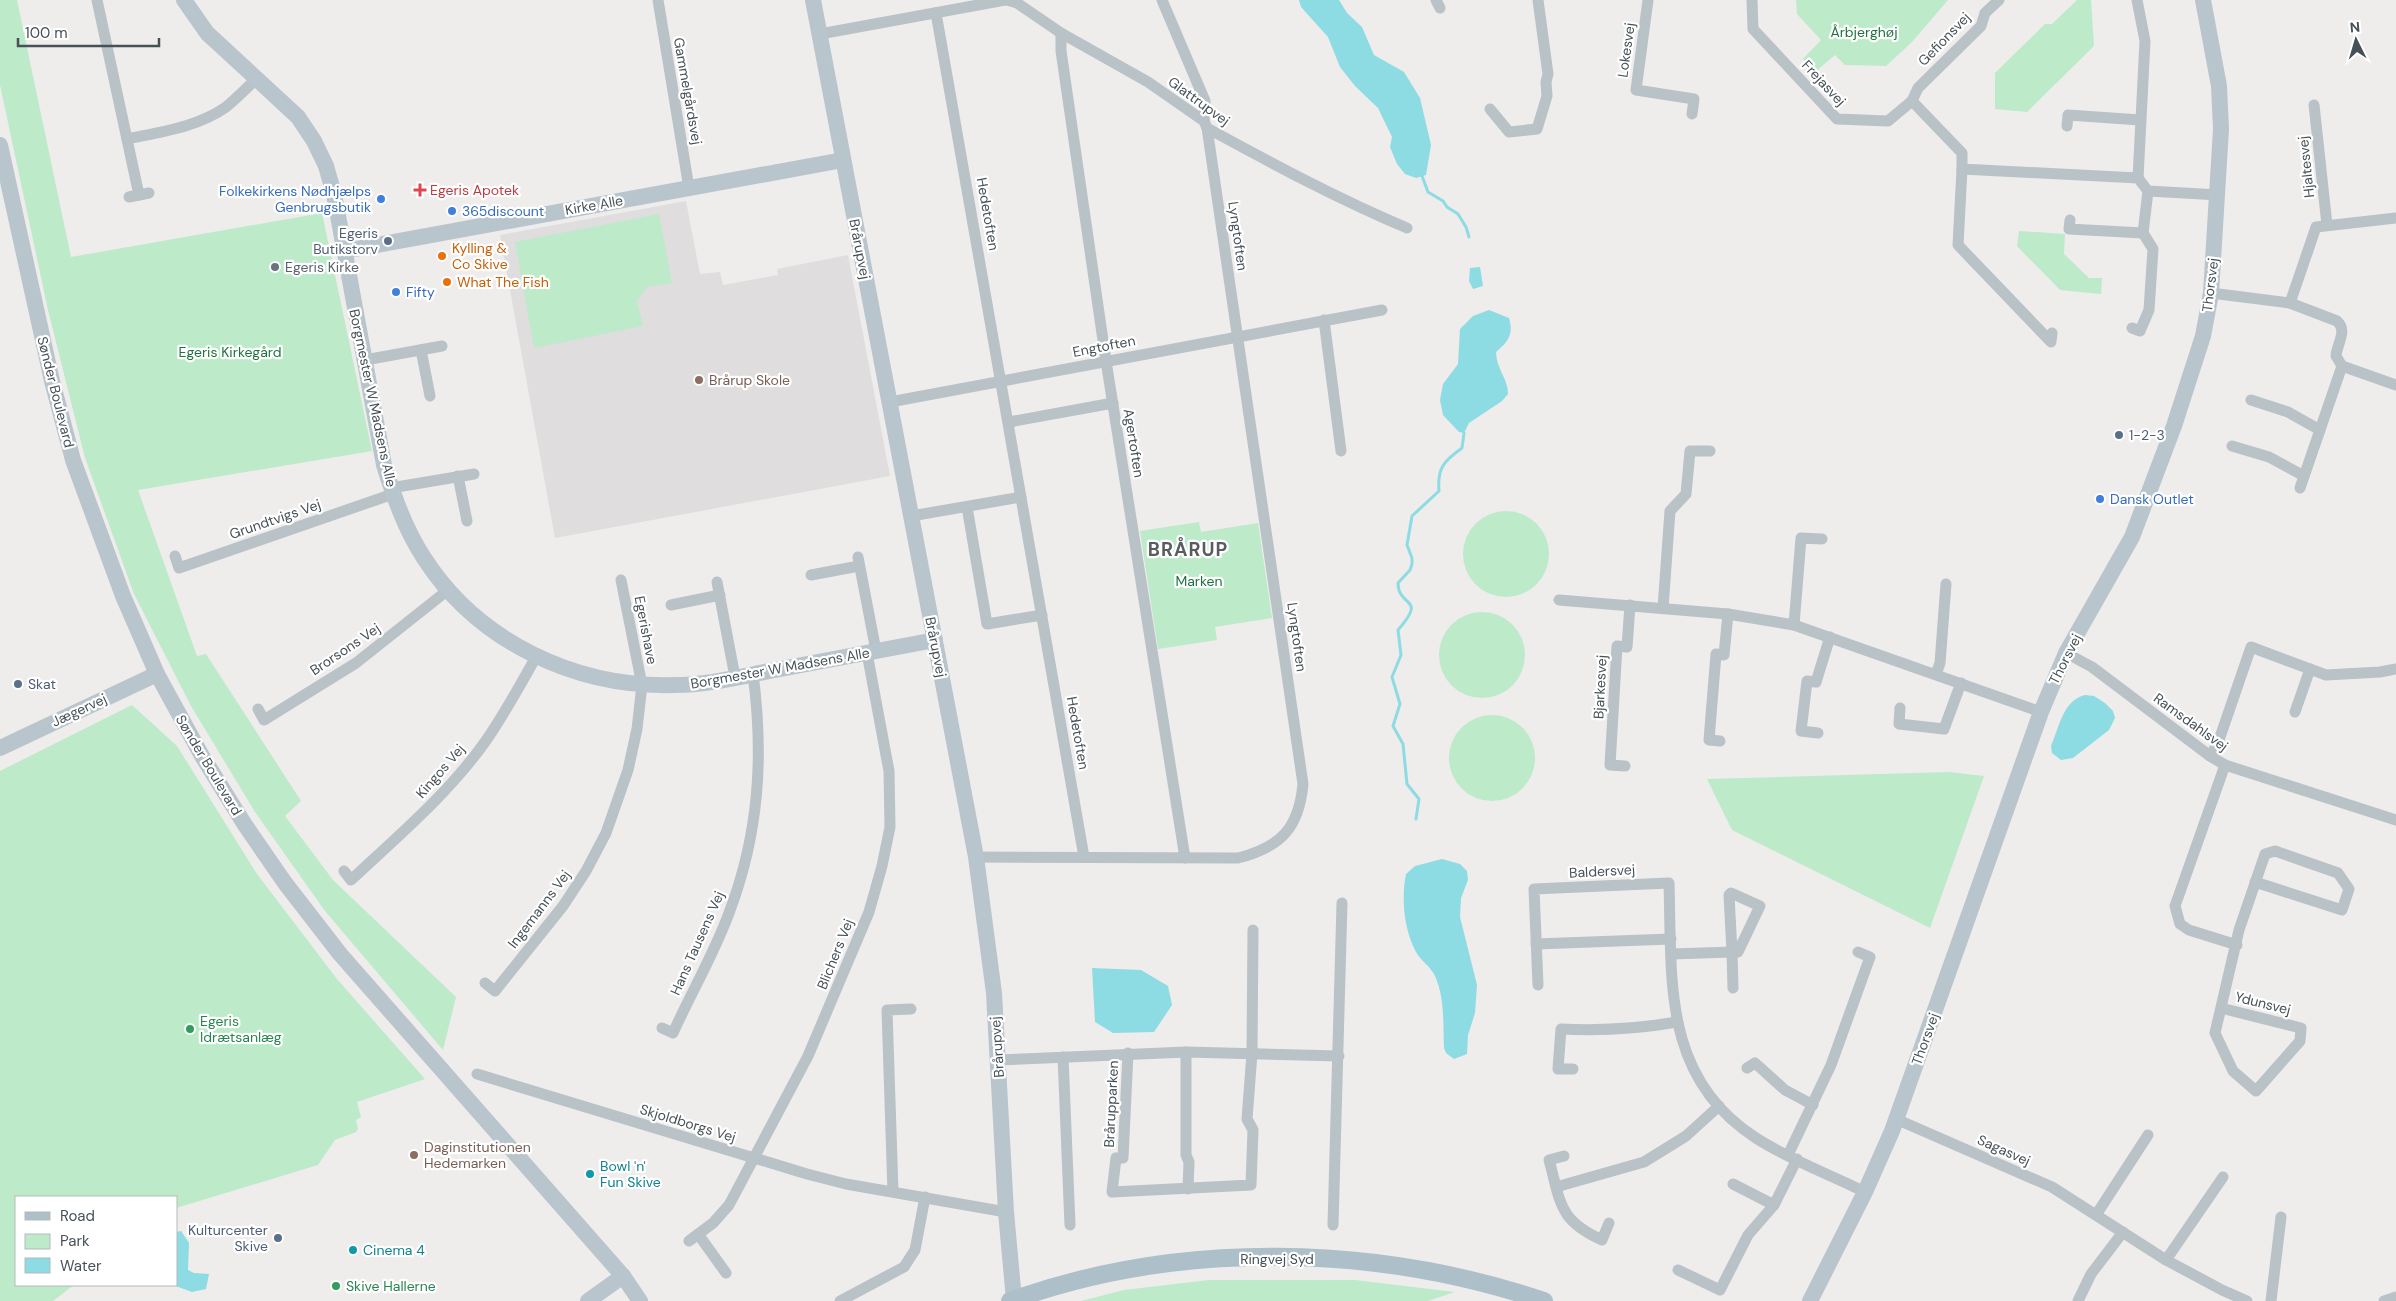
<svg xmlns="http://www.w3.org/2000/svg" width="2396" height="1301" viewBox="0 0 2396 1301" font-family="'DM Sans',sans-serif">
<style>
.education{fill:#dfdddd}
.green{fill:#bdeac9}
.water{fill:#8ddbe3}
.lines{fill:none;stroke-linecap:round;stroke-linejoin:round}
.stream{stroke:#8ddbe3;stroke-width:3}
.street{stroke:#b8c2c7;stroke-width:11}
.secondary{stroke:#b9c5cc;stroke-width:16}
.primary{stroke:#adbfc9;stroke-width:18}
.health-dot{fill:#e0444e;stroke:#fff;stroke-width:2}
.shop-dot{fill:#3f7fe0;stroke:#fff;stroke-width:2}
.service-dot{fill:#5c6f8a;stroke:#fff;stroke-width:2}
.food-dot{fill:#e8710a;stroke:#fff;stroke-width:2}
.worship-dot{fill:#6b7280;stroke:#fff;stroke-width:2}
.education-dot{fill:#8d6e63;stroke:#fff;stroke-width:2}
.leisure-dot{fill:#2e9e5b;stroke:#fff;stroke-width:2}
.culture-dot{fill:#0f9aa8;stroke:#fff;stroke-width:2}
.labels{text-anchor:middle;dominant-baseline:central;stroke-width:4.5;stroke-linejoin:round;paint-order:stroke}
.park-label{font-size:14px;fill:#1e723e;stroke:#fff}
.street-label{font-size:14px;fill:#465157;stroke:#fff}
.health-label{font-size:14px;fill:#be3a42;stroke:#fff;text-anchor:start}
.shop-label{font-size:14px;fill:#366cbe;stroke:#fff;text-anchor:start}
.service-label{font-size:14px;fill:#4e5e75;stroke:#fff;text-anchor:end}
.food-label{font-size:14px;fill:#c56008;stroke:#fff;text-anchor:start}
.worship-label{font-size:14px;fill:#5b616d;stroke:#fff;text-anchor:start}
.education-label{font-size:14px;fill:#785e54;stroke:#fff;text-anchor:start}
.leisure-label{font-size:14px;fill:#27864d;stroke:#fff;text-anchor:start}
.culture-label{font-size:14px;fill:#0d838f;stroke:#fff;text-anchor:start}
.district-label{font-size:19px;font-weight:bold;letter-spacing:1px;fill:#595d60;stroke:#fff}
</style>
<rect width="100%" height="100%" fill="#efecec"/>
<!-- education -->
<polygon class="education" points="686,201 700,274 720,272 723,285 778,275 777,269 848,255 890,476 555,538 500,235"/>
<!-- green -->
<g class="green">
<polygon points="0,0 17,0 71,257 322,213 372,451 138,490 197,656 206,654 301,801 285,816 333,880 456,997 443,1050 325,911 255,812 191,706 134,594 85,458 48,310 0,85"/>
<polygon points="1796,0 1948,0 1912,42 1886,66 1845,65 1835,55 1815,72 1803,59 1821,40 1797,14"/>
<polygon points="2077,0 2091,0 2094,46 2027,112 1995,109 1995,73 2045,24 2052,24"/>
<polygon points="659,214 672,283 647,287 637,301 643,326 534,348 515,242"/>
<polygon points="2019,231 2065,234 2064,254 2089,278 2102,278 2101,294 2060,290 2017,246"/>
<circle cx="1506" cy="554" r="43"/>
<polygon points="1199,522 1201,532 1258,523 1272,618 1215,627 1217,640 1158,649 1140,531"/>
<circle cx="1482" cy="655" r="43"/>
<polygon points="132,705 177,746 257,874 337,979 425,1079 357,1102 361,1117 356,1120 358,1129 356,1132 335,1140 318,1165 176,1208 176,1197 16,1197 16,1285 74,1285 53,1301 0,1301 0,771"/>
<circle cx="1492" cy="758" r="43"/>
<polygon points="1949,772 1984,776 1930,928 1732,830 1707,779"/>
<polygon points="1209,1280 1355,1280 1455,1292 1428,1301 1081,1301 1124,1290"/>
</g>
<!-- water -->
<g class="water">
<polygon points="1299,0 1339,0 1347,13 1362,27 1374,55 1404,72 1420,98 1431,145 1426,175 1416,178 1405,174 1397,164 1390,147 1392,137 1378,108 1355,86 1340,67 1328,37 1301,7"/>
<polygon points="1480,267 1483,286 1473,289 1469,281 1470,268"/>
<path d="M1489,310L1509,318C1514,334 1508,342 1496,352C1496,368 1508,379 1508,394L1502,401L1469,423L1464,433L1459,432L1443,415L1440,400L1443,384L1458,364L1460,329L1473,316Z"/>
<path d="M2085,695L2094,696L2105,703L2113,711L2115,718L2109,730L2073,758L2061,760L2052,753L2051,746C2059,728 2063,700 2085,695Z"/>
<path d="M1442,859L1460,864L1467,871L1468,880L1461,898L1460,917L1477,985L1475,1013L1468,1035L1467,1054L1454,1059L1446,1053L1444,1048C1443,1025 1445,998 1435,976C1431,967 1421,961 1416,952C1404,930 1401,899 1406,874L1415,866Z"/>
<polygon points="1092,968 1141,970 1168,986 1172,1005 1154,1032 1113,1033 1095,1022"/>
<polygon points="181,1231 189,1243 188,1270 194,1273 209,1274 206,1289 192,1292 173,1285 176,1285 176,1232"/>
</g>
<g class="lines">
<!-- stream -->
<g class="stream">
<polyline points="1422,176 1428,192 1443,201 1447,207 1458,214 1466,227 1469,237"/>
<path d="M1416,819L1419,799L1407,784L1403,744L1393,726L1400,704L1392,677L1401,655L1398,630C1428,596 1398,608 1398,583L1410,570L1412,564V558L1407,545L1412,516L1439,491C1437,468 1444,461 1462,448L1464,433"/>
</g>
<!-- street -->
<g class="street">
<polyline points="97,0 139,195"/>
<polyline points="658,0 689,188"/>
<path d="M1007,0L1017,3L1061,33L1148,82L1204,121L1207,128C1273,164 1338,199 1407,228"/>
<polyline points="1162,0 1205,101 1204,121"/>
<polyline points="1436,0 1440,8"/>
<polyline points="1648,0 1636,90 1694,99 1692,114"/>
<polyline points="1752,0 1753,29 1837,119 1888,121 1912,101 1962,153 1962,169 2138,178 2148,191 2219,195"/>
<polyline points="2137,0 2145,41 2138,178"/>
<polyline points="936,13 1084,857"/>
<polyline points="1061,33 1061,51 1106,361 1185,858"/>
<polyline points="820,34 1005,0"/>
<polyline points="1912,101 1918,88 1981,26 1985,13 1999,0"/>
<polyline points="2314,105 2327,225"/>
<polyline points="1490,109 1509,132 1537,129 1547,96 1546,82 1548,74 1538,0"/>
<polyline points="2067,126 2068,115 2140,120"/>
<path d="M127,139C160,132 198,127 226,107C237,98 247,88 257,78"/>
<polyline points="1962,169 1958,245 2051,342 2052,333"/>
<polyline points="129,197 149,193"/>
<polyline points="2070,220 2069,229 2143,233 2148,191"/>
<polyline points="2211,293 2290,303 2316,227 2396,218"/>
<path d="M2290,303L2337,321C2348,331 2337,343 2336,356L2342,366L2396,385"/>
<polyline points="1324,320 1341,451"/>
<polyline points="2132,328 2140,331 2149,310 2153,249 2143,233"/>
<polyline points="421,350 430,396"/>
<polyline points="365,360 442,346"/>
<polyline points="2251,400 2288,412 2320,430"/>
<polyline points="890,402 1382,310"/>
<polyline points="1009,422 1113,403"/>
<polyline points="2232,446 2269,457 2304,476"/>
<polyline points="458,476 467,521"/>
<polyline points="391,488 474,474"/>
<polyline points="2300,488 2342,366"/>
<polyline points="967,507 987,624 1042,615"/>
<polyline points="911,516 1021,497"/>
<polyline points="175,556 179,568 393,494"/>
<polyline points="858,557 876,651"/>
<polyline points="811,575 859,566"/>
<polyline points="717,582 735,677"/>
<polyline points="1559,600 1728,614 1794,625 2041,712"/>
<polyline points="671,605 720,595"/>
<polyline points="1663,608 1670,511 1686,494 1690,451 1710,451"/>
<polyline points="1794,625 1801,538 1822,539"/>
<polyline points="2066,653 2092,667 2210,756 2225,765 2396,820"/>
<polyline points="1936,674 1940,663 1946,584"/>
<polyline points="1900,708 1899,724 1944,729 1961,683"/>
<polyline points="258,709 264,720 356,663 448,590"/>
<polyline points="2295,712 2310,669"/>
<polyline points="1818,733 1801,731 1807,681 1816,682 1830,637"/>
<polyline points="1720,741 1709,740 1716,654 1724,655 1728,614"/>
<polyline points="2210,756 2218,743 2251,647 2326,675 2380,672 2396,669"/>
<polyline points="2225,765 2175,906 2180,924 2189,930 2237,945"/>
<polyline points="1625,766 1610,765 1617,646 1627,647 1630,605"/>
<path d="M976,857L1238,858C1281,847 1299,828 1303,784L1207,128"/>
<path d="M344,871L351,880C398,836 448,794 485,742C504,715 520,685 536,657"/>
<polyline points="1536,944 1671,939"/>
<polyline points="1672,954 1732,952 1729,895 1731,893 1760,906 1738,952 1732,952 1733,988"/>
<polyline points="485,983 495,991 563,906 586,871 606,833 628,770 637,729 642,685 621,580"/>
<path d="M1538,985L1534,889L1669,883C1672,980 1662,1078 1756,1138C1790,1160 1829,1174 1865,1192"/>
<polyline points="2221,1008 2301,1028 2300,1041 2256,1091 2233,1071 2215,1033 2239,930 2265,854 2275,851 2338,873 2349,889 2342,910 2255,882"/>
<path d="M662,1028L673,1033C691,993 714,954 729,913C759,834 764,757 753,674"/>
<polyline points="1186,1052 1186,1155 1189,1162 1188,1189"/>
<polyline points="1128,1053 1123,1158 1116,1158 1112,1192 1251,1185 1253,1130 1247,1119 1252,1053 1253,930"/>
<polyline points="1063,1057 1070,1225"/>
<polyline points="998,1060 1186,1052 1339,1056"/>
<polyline points="1747,1068 1755,1063 1785,1090 1813,1105"/>
<path d="M1573,1069H1558L1561,1029C1601,1031 1637,1029 1677,1022"/>
<polyline points="477,1074 807,1174 846,1184 1006,1212"/>
<polyline points="1896,1119 2052,1187 2166,1260 2222,1290 2247,1301"/>
<polyline points="1788,1155 1831,1065 1870,957 1858,952"/>
<path d="M1564,1156L1549,1160C1561,1203 1558,1220 1602,1240L1609,1223"/>
<polyline points="1733,1184 1774,1205"/>
<polyline points="1556,1187 1644,1162 1686,1136 1719,1106"/>
<polyline points="893,1192 887,1010 911,1009"/>
<polyline points="2096,1215 2148,1135"/>
<polyline points="1333,1225 1342,903"/>
<polyline points="698,1234 726,1273"/>
<polyline points="689,1241 713,1223 729,1205 808,1056 869,912 882,866 890,827 889,771 867,653"/>
<polyline points="2166,1260 2223,1177"/>
<polyline points="1678,1270 1720,1290 1748,1235 1774,1205 1797,1159"/>
<polyline points="840,1301 904,1267 915,1250 925,1197"/>
<polyline points="2078,1301 2091,1274 2123,1232"/>
<polyline points="2271,1301 2281,1217"/>
<polyline points="2384,1301 2396,1297"/>
</g>
<!-- secondary -->
<g class="secondary">
<path d="M184,0L207,33L298,117L314,141L326,166L334,194L384,465C394,497 405,529 424,558C478,642 576,688 675,685C709,685 742,676 775,670C829,660 882,650 935,640"/>
<polyline points="813,0 976,857 994,993 1006,1212 1014,1300"/>
<polyline points="0,145 52,381 73,460 123,596 157,674 202,756 245,825 285,883 340,954 623,1276 640,1301"/>
<polyline points="344,251 843,160"/>
<polyline points="0,748 157,674"/>
<polyline points="588,1301 623,1276"/>
<polyline points="1810,1301 1865,1192 1892,1131 2041,712 2066,653 2132,537 2174,426 2203,336 2211,293 2221,129 2219,86 2203,0"/>
</g>
<!-- primary -->
<path class="primary" d="M1010,1301C1179,1240 1374,1244 1544,1301"/>
</g>
<!-- markers -->
<path class="health-dot" d="M417.5 182.5h5v5h5v5h-5v5h-5v-5h-5v-5h5z"/>
<g class="shop-dot">
<circle cx="381" cy="199" r="5"/>
<circle cx="452" cy="211" r="5"/>
<circle cx="396" cy="292" r="5"/>
<circle cx="2100" cy="499" r="5"/>
</g>
<g class="service-dot">
<circle cx="388" cy="241" r="5"/>
<circle cx="2119" cy="435" r="5"/>
<circle cx="18" cy="684" r="5"/>
<circle cx="278" cy="1238" r="5"/>
</g>
<g class="food-dot">
<circle cx="442" cy="256" r="5"/>
<circle cx="447" cy="282" r="5"/>
</g>
<circle class="worship-dot" cx="275" cy="267" r="5"/>
<g class="education-dot">
<circle cx="699" cy="380" r="5"/>
<circle cx="414" cy="1155" r="5"/>
</g>
<g class="leisure-dot">
<circle cx="190" cy="1029" r="5"/>
<circle cx="336" cy="1286" r="5"/>
</g>
<g class="culture-dot">
<circle cx="590" cy="1174" r="5"/>
<circle cx="353" cy="1250" r="5"/>
</g>
<g class="labels">
<!-- park labels -->
<g class="park-label">
<text x="1864" y="32">Årbjerghøj</text>
<text x="230" y="352">Egeris Kirkegård</text>
<text x="1199" y="581">Marken</text>
</g>
<!-- street labels -->
<g class="street-label">
<text transform="translate(1944 39) rotate(-46)">Gefionsvej</text>
<text transform="translate(1626 50) rotate(-82)">Lokesvej</text>
<text transform="translate(1824 83) rotate(47)">Frejasvej</text>
<text transform="translate(688 91) rotate(80)">Gammelgårdsvej</text>
<text transform="translate(1199 101) rotate(36)">Glattrupvej</text>
<text transform="translate(2306 167) rotate(-96)">Hjaltesvej</text>
<text transform="translate(594 205) rotate(-10)">Kirke Alle</text>
<text transform="translate(988 214) rotate(80)">Hedetoften</text>
<text transform="translate(1238 236) rotate(82)">Lyngtoften</text>
<text transform="translate(860 249) rotate(79)">Brårupvej</text>
<text transform="translate(2210 285) rotate(-83)">Thorsvej</text>
<text transform="translate(1104 346) rotate(-11)">Engtoften</text>
<text transform="translate(56 392) rotate(76)">Sønder Boulevard</text>
<text transform="translate(373 398) rotate(78)">Borgmester W Madsens Alle</text>
<text transform="translate(1134 443) rotate(81)">Agertoften</text>
<text transform="translate(275 519) rotate(-19)">Grundtvigs Vej</text>
<text transform="translate(646 630) rotate(79)">Egerishave</text>
<text transform="translate(1297 637) rotate(82)">Lyngtoften</text>
<text transform="translate(936 647) rotate(79)">Brårupvej</text>
<text transform="translate(345 649) rotate(-34)">Brorsons Vej</text>
<text transform="translate(2065 659) rotate(-63)">Thorsvej</text>
<text transform="translate(780 668) rotate(-10)">Borgmester W Madsens Alle</text>
<text transform="translate(1600 687) rotate(-87)">Bjarkesvej</text>
<text transform="translate(79 710) rotate(-25)">Jægervej</text>
<text transform="translate(2191 722) rotate(36)">Ramsdahlsvej</text>
<text transform="translate(1078 733) rotate(80)">Hedetoften</text>
<text transform="translate(209 765) rotate(59)">Sønder Boulevard</text>
<text transform="translate(440 771) rotate(-49)">Kingos Vej</text>
<text transform="translate(1602 871) rotate(-3)">Baldersvej</text>
<text transform="translate(539 909) rotate(-53)">Ingemanns Vej</text>
<text transform="translate(697 943) rotate(-66)">Hans Tausens Vej</text>
<text transform="translate(835 954) rotate(-68)">Blichers Vej</text>
<text transform="translate(2263 1003) rotate(14)">Ydunsvej</text>
<text transform="translate(1925 1039) rotate(-70)">Thorsvej</text>
<text transform="translate(997 1047) rotate(-94)">Brårupvej</text>
<text transform="translate(1111 1104) rotate(-87)">Brårupparken</text>
<text transform="translate(688 1123) rotate(17)">Skjoldborgs Vej</text>
<text transform="translate(2004 1150) rotate(24)">Sagasvej</text>
<text x="1277" y="1259">Ringvej Syd</text>
</g>
<!-- health labels -->
<g class="health-label">
<text x="430" y="190">Egeris Apotek</text>
</g>
<!-- shop labels -->
<g class="shop-label">
<text x="371" y="191" text-anchor="end">Folkekirkens Nødhjælps<tspan x="371" dy="16">Genbrugsbutik</tspan></text>
<text x="462" y="211">365discount</text>
<text x="406" y="292">Fifty</text>
<text x="2110" y="499">Dansk Outlet</text>
</g>
<!-- service labels -->
<g class="service-label">
<text x="378" y="233">Egeris<tspan x="378" dy="16">Butikstorv</tspan></text>
<text x="2129" y="435" text-anchor="start">1-2-3</text>
<text x="28" y="684" text-anchor="start">Skat</text>
<text x="268" y="1230">Kulturcenter<tspan x="268" dy="16">Skive</tspan></text>
</g>
<!-- food labels -->
<g class="food-label">
<text x="452" y="248">Kylling &amp;<tspan x="452" dy="16">Co Skive</tspan></text>
<text x="457" y="282">What The Fish</text>
</g>
<!-- worship labels -->
<g class="worship-label">
<text x="285" y="267">Egeris Kirke</text>
</g>
<!-- education labels -->
<g class="education-label">
<text x="709" y="380">Brårup Skole</text>
<text x="424" y="1147">Daginstitutionen<tspan x="424" dy="16">Hedemarken</tspan></text>
</g>
<!-- leisure labels -->
<g class="leisure-label">
<text x="200" y="1021">Egeris<tspan x="200" dy="16">Idrætsanlæg</tspan></text>
<text x="346" y="1286">Skive Hallerne</text>
</g>
<!-- culture labels -->
<g class="culture-label">
<text x="600" y="1166">Bowl 'n'<tspan x="600" dy="16">Fun Skive</tspan></text>
<text x="363" y="1250">Cinema 4</text>
</g>
<!-- district labels -->
<g class="district-label">
<text x="1188" y="549">BRÅRUP</text>
</g>
</g>
<!-- legend -->
<rect x="15" y="1196" width="162" height="90" fill="#ffffff" stroke="#b5b9bc"/>
<rect x="25" y="1212" width="25" height="8" fill="#adbfc9" stroke="#b5b9bc"/>
<text x="60" y="1221" font-size="15" fill="#465157">Road</text>
<rect x="25" y="1234" width="25" height="15" fill="#bdeac9" stroke="#b5b9bc"/>
<text x="60" y="1246" font-size="15" fill="#465157">Park</text>
<rect x="25" y="1258" width="25" height="15" fill="#8ddbe3" stroke="#b5b9bc"/>
<text x="60" y="1271" font-size="15" fill="#465157">Water</text>
<!-- north arrow -->
<g transform="translate(2356 40) rotate(355)" stroke="#ffffff" stroke-width="4" paint-order="stroke">
<path d="M0-4L9 19L0 12L-9 19Z" fill="#465157"/>
<text y="-8" font-size="14" font-weight="bold" text-anchor="middle" fill="#465157">N</text>
</g>
<!-- scale -->
<path d="M18 38v8h141v-8" fill="none" stroke="#465157" stroke-width="2.5"/>
<text x="25" y="38" font-size="15" fill="#465157" stroke="#ffffff" stroke-width="4" paint-order="stroke">100 m</text>
</svg>
